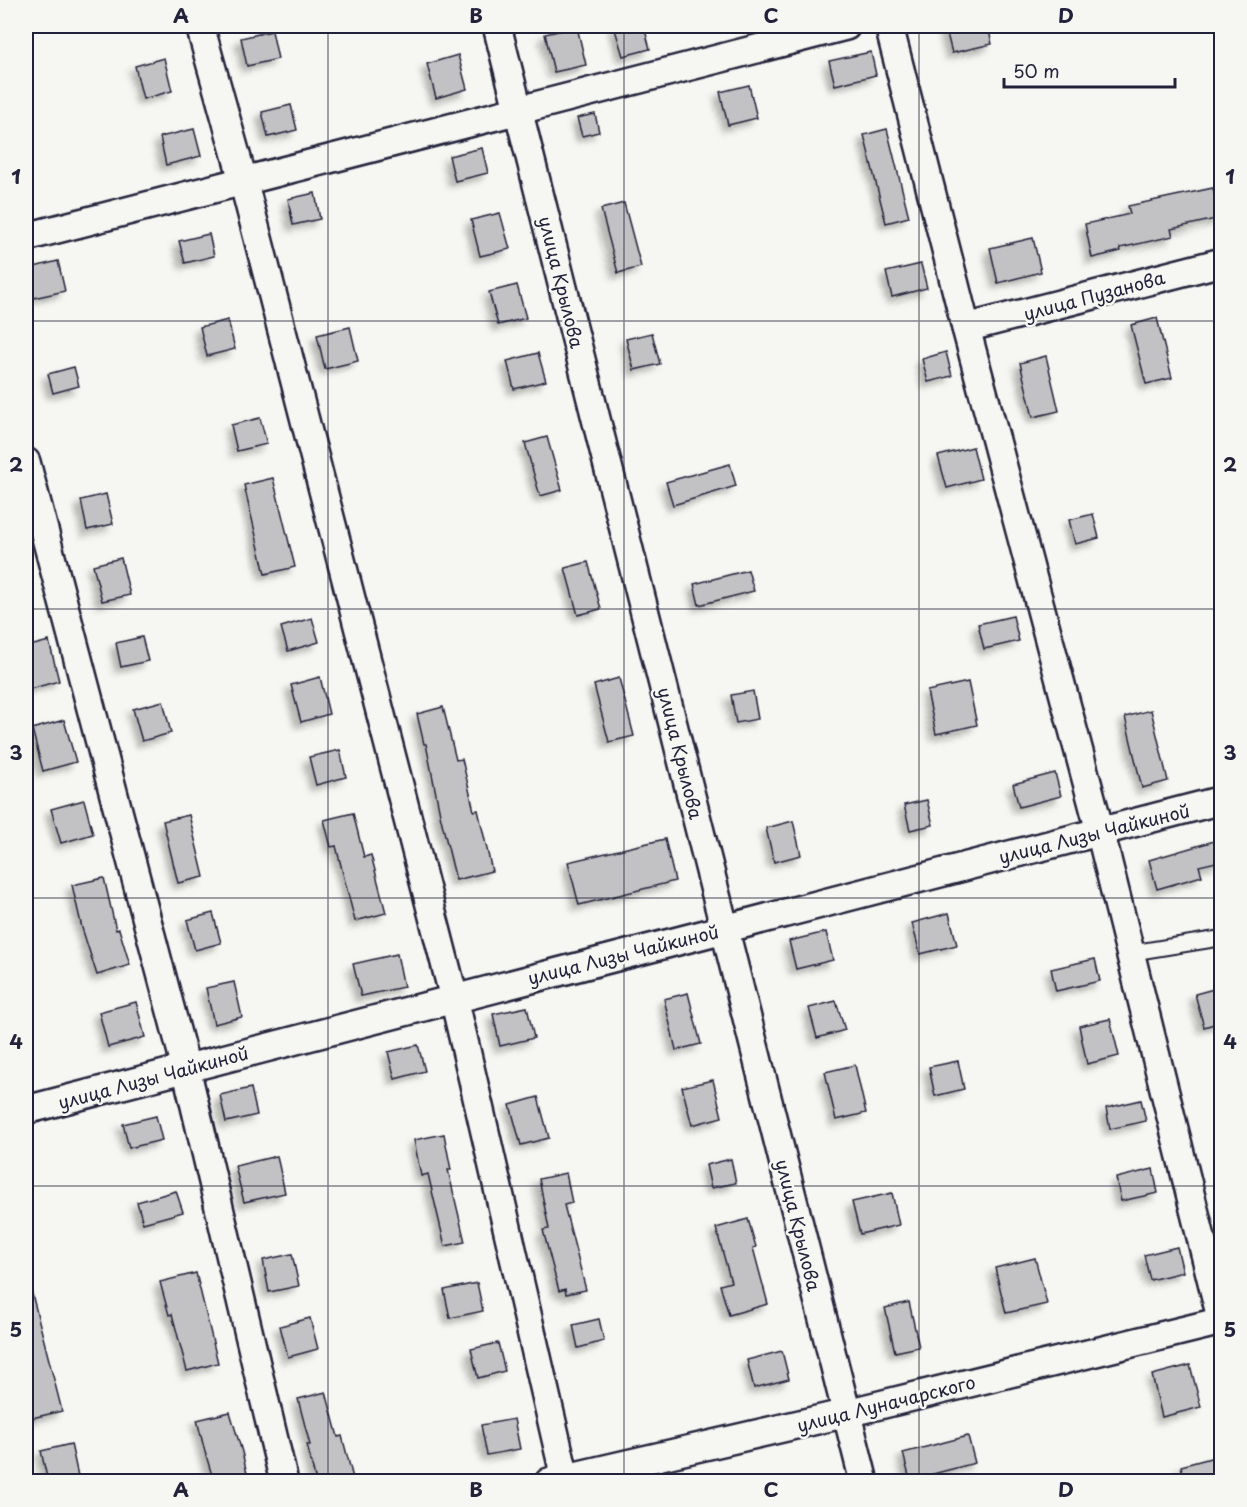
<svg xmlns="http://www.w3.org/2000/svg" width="1247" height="1507" viewBox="0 0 1247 1507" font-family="'Playpen Sans',sans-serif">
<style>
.building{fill:#c2c2c4;stroke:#22223b;stroke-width:1.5;filter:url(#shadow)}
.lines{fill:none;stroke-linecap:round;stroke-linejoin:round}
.lane-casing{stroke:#22223b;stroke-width:18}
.street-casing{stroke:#22223b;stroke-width:32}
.lane{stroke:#f6f6f2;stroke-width:14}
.street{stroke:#f6f6f2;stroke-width:27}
.grid{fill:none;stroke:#22223b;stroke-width:1.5;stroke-opacity:0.55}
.labels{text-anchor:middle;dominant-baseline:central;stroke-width:5;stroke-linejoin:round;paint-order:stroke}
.street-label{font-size:18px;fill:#22223b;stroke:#f6f6f2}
.neatline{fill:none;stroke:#22223b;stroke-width:2}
.grid-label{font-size:20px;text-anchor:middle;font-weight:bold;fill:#22223b}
</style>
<defs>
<filter id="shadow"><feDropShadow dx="-5.5" dy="5.5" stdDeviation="3" flood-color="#0004"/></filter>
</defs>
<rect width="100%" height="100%" fill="#f6f6f2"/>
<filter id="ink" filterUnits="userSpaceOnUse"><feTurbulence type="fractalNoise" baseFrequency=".0167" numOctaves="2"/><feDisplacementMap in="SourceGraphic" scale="12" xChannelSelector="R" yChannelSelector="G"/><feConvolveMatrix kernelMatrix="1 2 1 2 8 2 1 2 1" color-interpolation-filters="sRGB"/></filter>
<g filter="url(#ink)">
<!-- building -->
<g class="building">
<polygon points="614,26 644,26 650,49 623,56"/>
<polygon points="945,26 988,26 992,44 952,53"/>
<polygon points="577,27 586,65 554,72 545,34"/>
<polygon points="272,31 278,59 247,66 241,38"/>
<polygon points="871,52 876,75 835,85 829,61"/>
<polygon points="458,55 467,89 436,98 427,64"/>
<polygon points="164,58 172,91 143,99 135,66"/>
<polygon points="749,85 757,118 728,125 720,92"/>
<polygon points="291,105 297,130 268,137 262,112"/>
<polygon points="595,114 599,132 582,136 577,118"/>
<polygon points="194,129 201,156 166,165 160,137"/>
<polygon points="887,129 909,217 886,223 864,135"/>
<polygon points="482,148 488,173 455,181 449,156"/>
<polygon points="1213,188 1220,218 1171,229 1173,236 1120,248 1121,251 1092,258 1085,224 1130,214 1128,206"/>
<polygon points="315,193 320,219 293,225 288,199"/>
<polygon points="624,203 641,267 618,273 601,209"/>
<polygon points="500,213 510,249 480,256 471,220"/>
<polygon points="209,234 214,256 185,263 179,241"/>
<polygon points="1033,238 1041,272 998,283 990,248"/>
<polygon points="58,261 65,291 29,299 26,286 26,269"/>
<polygon points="921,264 927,288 892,297 886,272"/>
<polygon points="517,285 526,318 498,325 489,292"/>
<polygon points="1157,318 1172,378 1146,384 1131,325"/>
<polygon points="228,320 235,349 207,356 200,327"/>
<polygon points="350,327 358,361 325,369 317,335"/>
<polygon points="652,333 660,364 634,370 626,339"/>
<polygon points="946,352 952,376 928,382 922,359"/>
<polygon points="538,353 546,381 514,389 507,361"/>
<polygon points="1046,356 1059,411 1033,417 1020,363"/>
<polygon points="74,367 79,386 53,393 48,374"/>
<polygon points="260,418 267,444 237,451 231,425"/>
<polygon points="547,437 562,490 540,496 525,443"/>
<polygon points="973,447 981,479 947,488 938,456"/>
<polygon points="730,464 736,486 673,505 666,482"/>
<polygon points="273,478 295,567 265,574 244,485"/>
<polygon points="106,494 113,524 87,530 81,500"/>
<polygon points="1093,514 1099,538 1075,544 1069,520"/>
<polygon points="121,558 130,595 102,601 93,565"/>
<polygon points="588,562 601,609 578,615 565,568"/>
<polygon points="748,570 754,591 699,605 694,584"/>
<polygon points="1013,616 1019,641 984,649 978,624"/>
<polygon points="312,618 319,642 288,651 281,627"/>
<polygon points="142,637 148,661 121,667 116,643"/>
<polygon points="49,641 59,681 26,690 26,647"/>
<polygon points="320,677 329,714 301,722 291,685"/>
<polygon points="619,678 634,736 609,742 594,685"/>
<polygon points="968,682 977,725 936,734 927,691"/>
<polygon points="753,691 758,719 736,723 731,695"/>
<polygon points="163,701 171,733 142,741 133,709"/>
<polygon points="443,707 456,760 462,759 474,811 478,810 492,871 456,880 441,819 426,744 424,744 417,714"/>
<polygon points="1151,710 1168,781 1142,788 1125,717"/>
<polygon points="64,720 76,762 43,771 32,729"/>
<polygon points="340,750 346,777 316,785 309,757"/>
<polygon points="1055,773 1061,796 1019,807 1013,784"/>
<polygon points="84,800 93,834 61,843 51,809"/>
<polygon points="927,800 933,825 910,830 904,805"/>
<polygon points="353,813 364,857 371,855 386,913 355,921 336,846 331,847 324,820"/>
<polygon points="189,815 204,877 178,883 163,821"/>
<polygon points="793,821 801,855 774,862 766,828"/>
<polygon points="665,839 675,881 579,905 568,862"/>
<polygon points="1221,839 1221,861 1199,866 1202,876 1157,889 1149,860"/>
<polygon points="104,878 116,930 119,929 130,965 97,975 82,928 72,885"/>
<polygon points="213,913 221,943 195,950 187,920"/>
<polygon points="949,913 957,945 920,954 912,923"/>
<polygon points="826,932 833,960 796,969 789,941"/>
<polygon points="397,954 404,987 361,996 353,964"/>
<polygon points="1095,959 1100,981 1056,991 1051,969"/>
<polygon points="234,982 242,1017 214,1024 206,988"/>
<polygon points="1221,987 1221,1022 1204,1027 1195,994"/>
<polygon points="688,993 701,1044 676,1050 664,999"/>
<polygon points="836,1001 845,1030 817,1038 809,1008"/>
<polygon points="136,1002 145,1037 108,1047 99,1012"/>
<polygon points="527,1007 534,1038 500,1046 493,1014"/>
<polygon points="1110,1019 1119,1056 1087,1064 1079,1026"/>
<polygon points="418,1045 425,1071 395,1079 388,1052"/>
<polygon points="958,1061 964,1089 935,1096 929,1067"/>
<polygon points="855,1065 866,1113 836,1120 825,1072"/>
<polygon points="713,1080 722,1117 692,1125 682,1087"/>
<polygon points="251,1088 257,1115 226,1122 220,1095"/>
<polygon points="538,1097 549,1138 521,1145 510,1105"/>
<polygon points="1141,1100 1146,1121 1110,1129 1106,1108"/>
<polygon points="156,1116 162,1140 129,1148 123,1124"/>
<polygon points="444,1134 451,1170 448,1170 465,1242 445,1246 428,1174 421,1176 414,1140"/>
<polygon points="277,1156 285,1193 244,1202 235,1166"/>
<polygon points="731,1159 736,1183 711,1188 706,1165"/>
<polygon points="1153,1169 1158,1193 1121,1201 1116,1178"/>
<polygon points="566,1173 572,1203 564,1205 586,1290 566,1294 565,1289 559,1291 543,1230 549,1229 539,1179"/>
<polygon points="176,1191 183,1212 143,1223 137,1202"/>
<polygon points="892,1193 899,1225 860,1234 852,1202"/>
<polygon points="748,1219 756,1247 753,1248 768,1304 729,1315 720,1285 731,1282 716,1228"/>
<polygon points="1177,1247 1183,1272 1150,1280 1144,1255"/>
<polygon points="292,1254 299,1286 269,1292 263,1260"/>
<polygon points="1035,1258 1047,1304 1006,1313 995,1268"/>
<polygon points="196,1273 218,1363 187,1371 172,1314 169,1315 160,1282"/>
<polygon points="477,1283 483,1311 450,1318 444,1290"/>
<polygon points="31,1290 62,1411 32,1418 26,1390 26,1291"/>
<polygon points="909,1302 919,1347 895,1352 885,1308"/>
<polygon points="310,1318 318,1349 288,1357 280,1326"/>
<polygon points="599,1319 604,1341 578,1348 573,1325"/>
<polygon points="498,1343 505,1371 478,1378 471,1349"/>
<polygon points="782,1351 789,1379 754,1388 747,1360"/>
<polygon points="1190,1365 1201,1407 1162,1417 1152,1375"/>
<polygon points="326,1392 338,1437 342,1436 354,1482 316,1482 307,1445 310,1445 298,1399"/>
<polygon points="230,1412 242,1452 249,1482 214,1482 205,1452 197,1420"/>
<polygon points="514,1419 520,1449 487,1455 481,1425"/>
<polygon points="968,1436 975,1463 910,1480 903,1453"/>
<polygon points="71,1444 78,1476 48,1482 41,1451"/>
<polygon points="1218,1456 1221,1470 1221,1482 1185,1482 1181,1466"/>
</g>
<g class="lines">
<!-- lane casing -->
<g class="lane-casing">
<polyline id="lane" points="1130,953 1222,938"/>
</g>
<!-- street casing -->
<g class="street-casing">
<g id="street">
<polyline points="200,26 243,180 454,998 565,1478"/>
<polyline points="497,26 864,1482"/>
<polyline points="889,26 966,328 1100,831 1222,1322"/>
<polyline points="26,237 846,26"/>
<polyline points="966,328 1222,262"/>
<polyline points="26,462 186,1068 284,1482"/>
<polyline points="26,1110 1222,800"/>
<polyline points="549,1482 847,1413 1222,1321"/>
</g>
</g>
<!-- lane -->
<use href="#lane" class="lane"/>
<!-- street -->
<use href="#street" class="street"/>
</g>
</g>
<!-- grid -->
<path class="grid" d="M328,26V1482M624,26V1482M919,26V1482M26,321H1222M26,609H1222M26,898H1222M26,1186H1222"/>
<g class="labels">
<!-- street labels -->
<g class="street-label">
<text transform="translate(562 282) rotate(76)">улица Крылова</text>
<text transform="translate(1094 295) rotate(-15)">улица Пузанова</text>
<text transform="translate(681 753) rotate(76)">улица Крылова</text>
<text transform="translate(1094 833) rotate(-14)">улица Лизы Чайкиной</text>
<text transform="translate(623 954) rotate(-14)">улица Лизы Чайкиной</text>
<text transform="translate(153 1077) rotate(-15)">улица Лизы Чайкиной</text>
<text transform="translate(799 1225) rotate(76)">улица Крылова</text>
<text transform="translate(886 1403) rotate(-14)">улица Луначарского</text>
</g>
</g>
<!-- margin -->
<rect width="1247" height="1507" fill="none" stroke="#f6f6f2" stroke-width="66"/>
<!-- scale -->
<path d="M1004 78v9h171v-9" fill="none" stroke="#22223b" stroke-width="3"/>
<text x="1013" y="78" font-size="18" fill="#22223b" stroke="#f6f6f2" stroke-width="4.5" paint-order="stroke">50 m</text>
<rect x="33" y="33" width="1181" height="1441" class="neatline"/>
<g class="grid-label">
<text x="181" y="23">A</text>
<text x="476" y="23">B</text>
<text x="771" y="23">C</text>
<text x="1066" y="23">D</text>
<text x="16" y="184">1</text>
<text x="1230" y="184">1</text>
<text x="16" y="472">2</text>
<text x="1230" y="472">2</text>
<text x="16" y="760">3</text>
<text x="1230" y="760">3</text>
<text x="16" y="1049">4</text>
<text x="1230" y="1049">4</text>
<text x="16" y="1337">5</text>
<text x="1230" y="1337">5</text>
<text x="181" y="1497">A</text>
<text x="476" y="1497">B</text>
<text x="771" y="1497">C</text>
<text x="1066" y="1497">D</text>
</g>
</svg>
